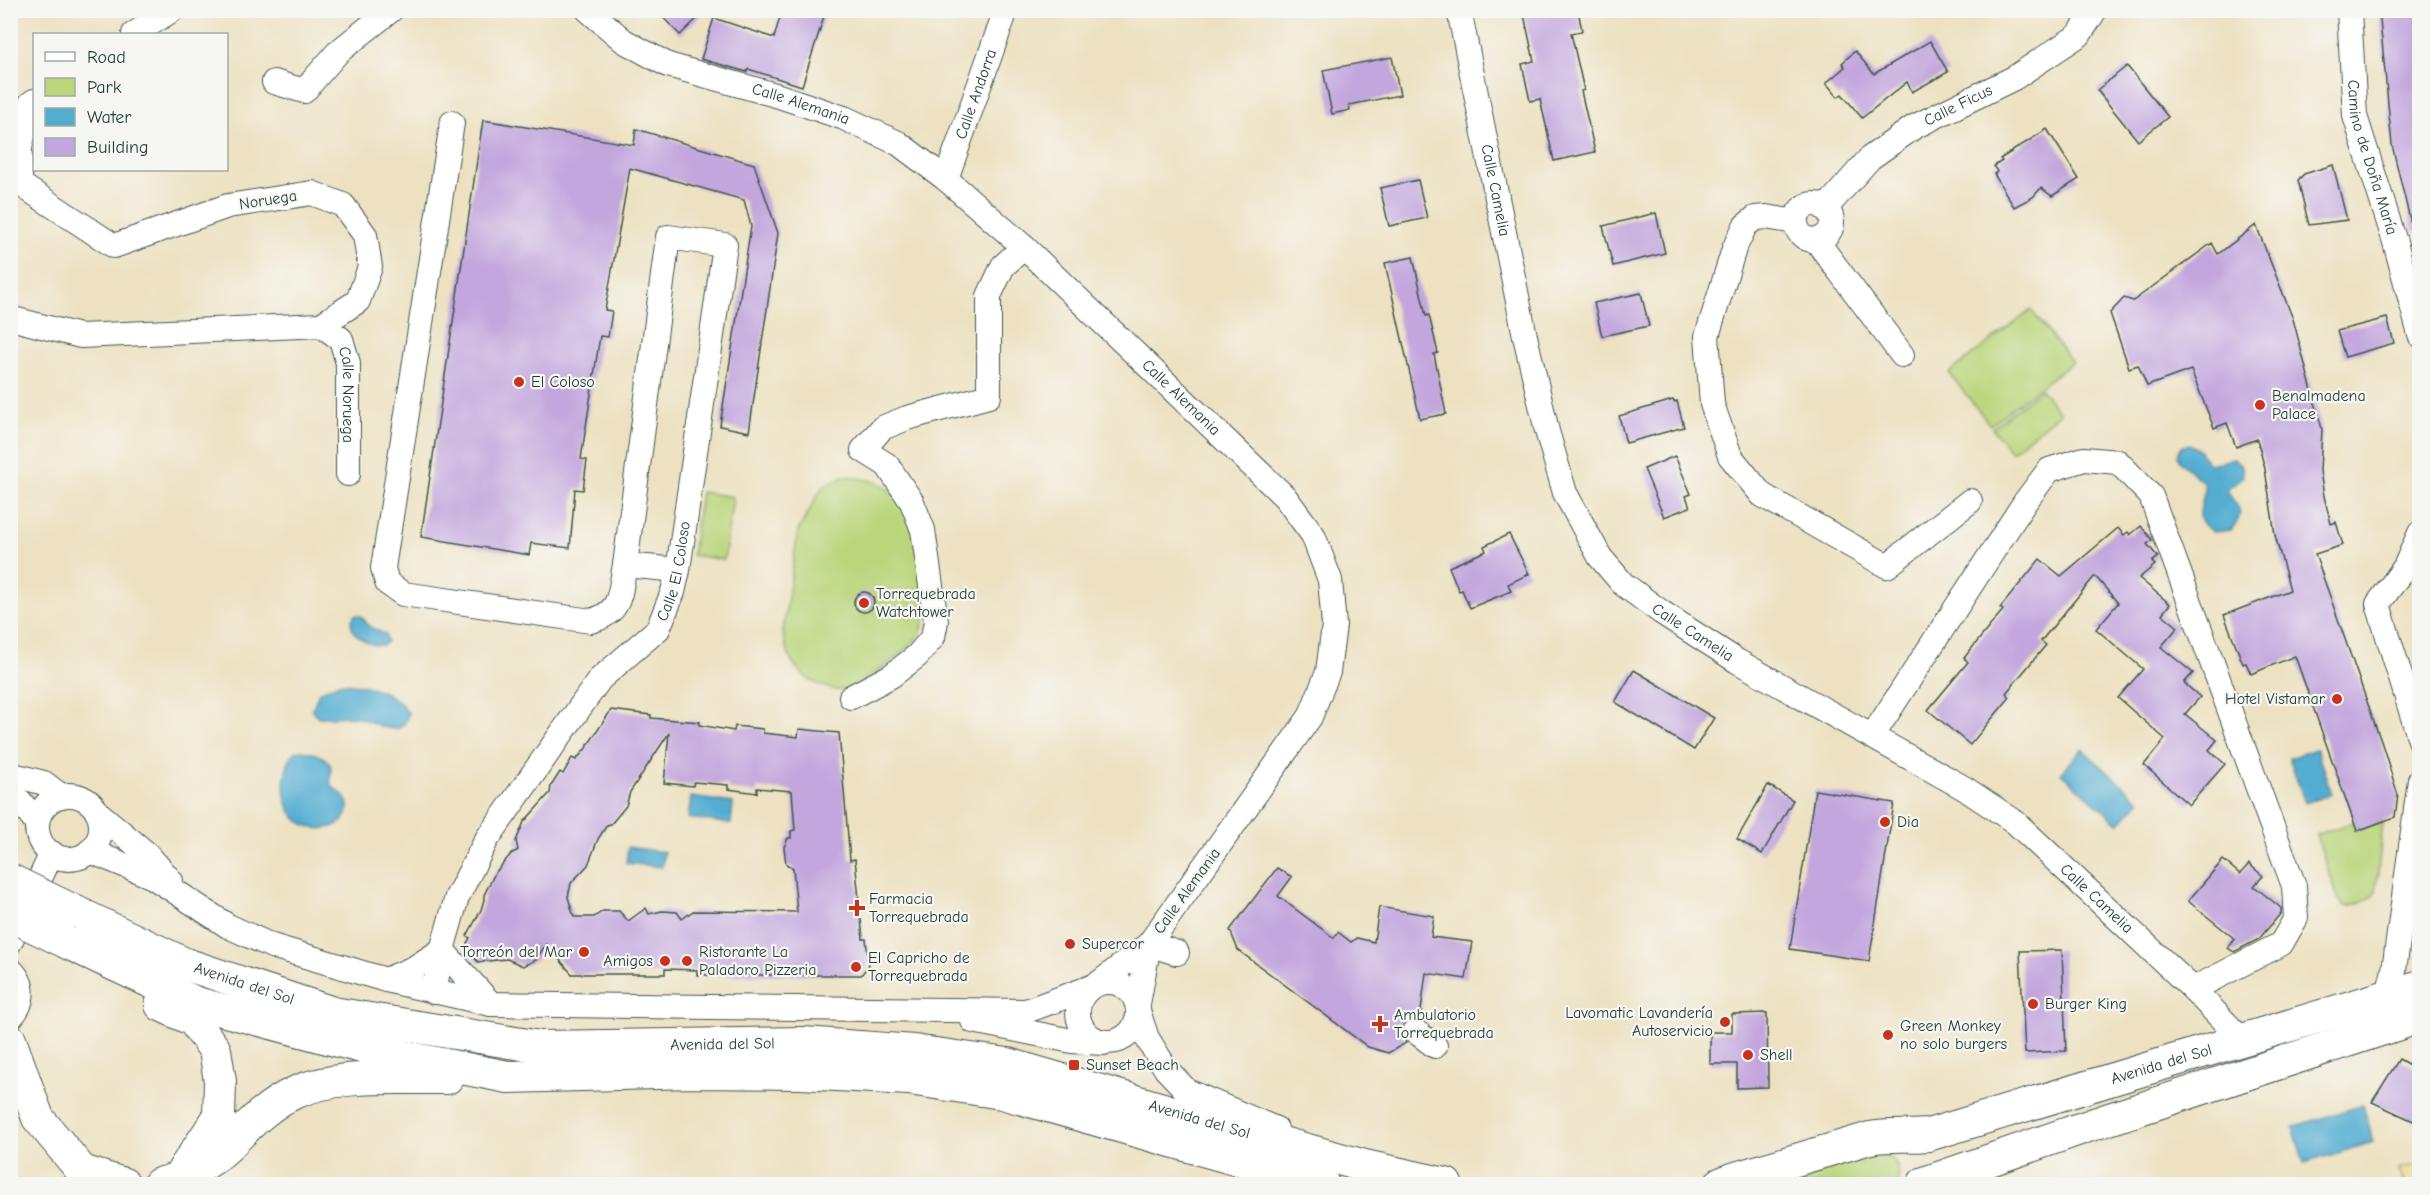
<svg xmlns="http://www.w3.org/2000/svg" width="2430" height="1195" viewBox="0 0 2430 1195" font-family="'Comic Neue',sans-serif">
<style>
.green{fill:#bad57a;stroke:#6c8957;stroke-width:1.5}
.sand{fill:#eeda9e;stroke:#868c69;stroke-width:1.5}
.water{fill:#53add1;stroke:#397582;stroke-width:1.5}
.building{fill:#c2a6dd;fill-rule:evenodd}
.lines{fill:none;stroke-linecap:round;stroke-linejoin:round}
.minor-casing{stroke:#3e5649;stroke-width:26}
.major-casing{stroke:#3e5649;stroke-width:34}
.minor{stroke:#fff;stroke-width:24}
.major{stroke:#fff;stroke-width:32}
.major-bridge-casing{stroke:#3e5649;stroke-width:34;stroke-linecap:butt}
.major-bridge{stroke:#fff;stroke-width:32}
.poi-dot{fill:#c8321e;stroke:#f6f6f2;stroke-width:2}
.labels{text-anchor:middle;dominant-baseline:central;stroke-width:4.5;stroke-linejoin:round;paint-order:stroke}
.street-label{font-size:16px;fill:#1f3d34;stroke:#f6f6f2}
.poi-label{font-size:16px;fill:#1f3d34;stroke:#f6f6f2;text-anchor:start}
</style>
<rect width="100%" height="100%" fill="#f6f6f2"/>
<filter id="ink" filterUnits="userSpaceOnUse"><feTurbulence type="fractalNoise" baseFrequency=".0167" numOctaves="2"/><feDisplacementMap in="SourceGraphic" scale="12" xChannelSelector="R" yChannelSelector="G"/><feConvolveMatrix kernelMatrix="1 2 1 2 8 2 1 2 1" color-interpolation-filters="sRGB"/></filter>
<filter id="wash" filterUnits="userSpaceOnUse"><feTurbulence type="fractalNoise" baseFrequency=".008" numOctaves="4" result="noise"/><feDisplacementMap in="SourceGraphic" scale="24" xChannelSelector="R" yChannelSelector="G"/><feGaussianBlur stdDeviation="1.35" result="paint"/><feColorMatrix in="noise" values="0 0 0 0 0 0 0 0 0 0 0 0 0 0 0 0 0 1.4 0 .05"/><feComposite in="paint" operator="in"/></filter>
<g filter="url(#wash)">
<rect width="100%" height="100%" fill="#ede1c1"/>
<!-- green -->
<g class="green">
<polygon points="2031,310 2072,362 1990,425 1949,373"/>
<polygon points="2041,389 2060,413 2011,452 1992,428"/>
<path d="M843,476C857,478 872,479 884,486C920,509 921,577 925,615C924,623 923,630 918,637C907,651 860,687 842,690C839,691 832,689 829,688C801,681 785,659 783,631L798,531L823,486Z"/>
<polygon points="701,492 733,497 724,560 692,555"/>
<path d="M2354,822L2357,831L2383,822L2376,891C2369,900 2356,907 2344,906L2338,898L2316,835Z"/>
<path d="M1883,1154C1897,1160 1902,1171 1897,1184H1764Z"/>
</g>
<!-- sand -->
<polygon class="sand" points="2419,1164 2419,1184 2404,1184 2399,1169"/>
<!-- water -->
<g class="water">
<path d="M2189,444L2200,450L2202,456L2209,464L2234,459L2242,466L2243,477L2227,490C2235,508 2249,508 2231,530L2213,532C2187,516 2209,502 2203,482L2179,461L2177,456L2181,447Z"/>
<path d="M355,615L361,616L370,627L385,634L387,641L384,645C369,648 342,631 355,615Z"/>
<path d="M339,683C365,684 393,689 408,713C402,744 374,721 356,717C344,715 330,718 318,717L312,710L319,692Z"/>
<polygon points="2082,749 2140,801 2119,824 2061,773"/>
<polygon points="2316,749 2332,794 2305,803 2289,758"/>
<path d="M301,750C313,753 333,756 331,772C331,777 329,781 332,786C336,792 344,793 347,802C354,823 326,833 310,827C279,816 279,775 294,752Z"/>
<polygon points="691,797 733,803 731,824 688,818"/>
<polygon points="628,847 664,852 662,867 626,863"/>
<polygon points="2363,1105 2374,1142 2304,1163 2293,1127"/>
</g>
<g id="blocks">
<!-- building -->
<g class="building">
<polygon points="656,10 706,10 680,35"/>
<polygon points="782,10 826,10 802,86 748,69 747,72 701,59 714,18 774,38"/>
<polygon points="1523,10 1578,10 1582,31 1571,33 1584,90 1581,91 1595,152 1554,161 1540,99 1530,101 1522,64 1534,61"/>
<polygon points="2379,10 2420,10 2420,231 2413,232 2392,145"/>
<polygon points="1930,41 1948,72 1912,92 1907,82 1862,118 1842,94 1838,97 1826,83 1845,67 1842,63 1855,51 1874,74"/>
<polygon points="1392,57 1400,95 1349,105 1350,110 1332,114 1323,70"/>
<polygon points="2127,66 2168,117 2138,141 2097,90"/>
<polygon points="483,120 634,145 636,129 754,164 778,233 749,432 720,426 751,226 744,200 630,168 605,310 612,311 608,337 600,336 581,459 587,460 583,490 575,489 570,548 531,543 529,555 421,537"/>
<polygon points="2047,129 2079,179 2052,196 2041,188 2033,197 2014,207 1994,174 1997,172 1994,166 2002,161 2000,159"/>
<polygon points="2333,165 2347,220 2309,225 2298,180 2304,174"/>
<polygon points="1418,180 1427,218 1389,226 1380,188"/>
<polygon points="1656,213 1665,253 1613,266 1603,226"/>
<polygon points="2256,225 2293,319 2322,429 2320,471 2324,496 2331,524 2336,522 2343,545 2315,554 2383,747 2398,795 2395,817 2357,831 2295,656 2251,674 2246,663 2243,664 2224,615 2290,590 2275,535 2265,469 2257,439 2236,447 2227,423 2214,428 2191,370 2147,386 2138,365 2129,368 2110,313 2124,298 2133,301 2212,243 2218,254"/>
<polygon points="1413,257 1426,316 1429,315 1438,353 1434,354 1446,414 1420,419 1385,263"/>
<polygon points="1641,293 1649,326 1602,336 1594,303"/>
<polygon points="2387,318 2394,343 2345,357 2337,331"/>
<polygon points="1673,400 1674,402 1677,401 1684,427 1626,443 1619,416"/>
<polygon points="1675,456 1691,494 1686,496 1690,507 1664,517 1644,469"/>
<polygon points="2141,526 2152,540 2147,544 2158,557 2152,562 2155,565 2139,578 2170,604 2162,614 2178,627 2161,647 2193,673 2184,683 2200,697 2185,714 2217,740 2209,750 2225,764 2189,805 2144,765 2165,739 2118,698 2143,669 2096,629 2118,603 2095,576 2041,641 2046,645 2006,693 2010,697 1970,745 1928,710 1968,662 1964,658 2003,610 2000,608 2040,559 2061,576 2118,528 2124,535 2128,532 2130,535"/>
<polygon points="1509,534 1529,574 1508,584 1511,591 1470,608 1462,590 1459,591 1449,567 1486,551 1484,546"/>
<circle cx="864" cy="602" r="10"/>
<polygon points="1634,670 1714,718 1694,750 1615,702"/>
<path d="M611,710L651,715V718L700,722L699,725L734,731L735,726L763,729V733L798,737L799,729L839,733L850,860L855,859L863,939H866L869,965L861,975H697V970L665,969V974H572L546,944L536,960L523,966L507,959L478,962L474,957L467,956V943L470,938L467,936L481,910L484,900V895L495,873L511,854L518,850L516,841L524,822L550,793L551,786L560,772L563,774L572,758L576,760L586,748ZM669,733L664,783L693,786L694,782L728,785V789L757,793V788L792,791L795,830L791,831V838H788L784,847L786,864L793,868L797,912L693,911L682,919L677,912L662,911L649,914L646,908L628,921L619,911H603L594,917H574L568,897L571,883L588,865L598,839L607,825L611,824L626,806L630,792Z"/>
<polygon points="1768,785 1793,800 1762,854 1737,839"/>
<polygon points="1815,790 1894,803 1869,961 1790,949"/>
<polygon points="2223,860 2240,874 2249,864 2263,876 2254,886 2281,908 2281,913 2259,939 2234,952 2228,948 2235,939 2188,901"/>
<polygon points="1277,868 1292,877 1278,896 1334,938 1338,932 1351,942 1357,938 1374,942 1379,907 1434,916 1431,937 1472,942 1466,979 1426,973 1420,1018 1409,1018 1401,1029 1406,1043 1388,1053 1368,1047 1238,950 1230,930"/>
<polygon points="2062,950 2066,1051 2025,1053 2020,951"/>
<polygon points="1767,1013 1768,1087 1737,1088 1737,1064 1710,1064 1710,1032 1732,1032 1732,1014"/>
<polygon points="2399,1059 2420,1071 2420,1124 2372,1102"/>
</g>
</g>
</g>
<g filter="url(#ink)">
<use href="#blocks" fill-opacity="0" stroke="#3e5649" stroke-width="1.5"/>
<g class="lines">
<!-- minor casing -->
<g class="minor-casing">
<g id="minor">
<path id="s1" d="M588,10L624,41L668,65L779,96L844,118L898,143L946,179L1024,247L1285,497L1313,535L1330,580L1334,625L1328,672L1310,717L1149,944L1138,1004"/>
<path id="s2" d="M1459,10L1525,336L1547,431L1565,493L1600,557L1623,584L1661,612L1737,661L1964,788L2015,822L2193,989L2241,1039"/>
<path id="s3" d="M2349,10L2355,116L2395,242L2420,335"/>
<polyline points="134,34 172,10"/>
<polyline points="274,82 304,91 338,52 391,10"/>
<path d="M452,123L383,568L387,583L403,594L591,621C623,612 619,593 625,565"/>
<path id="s4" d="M946,179L1006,10"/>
<circle cx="1814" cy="222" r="18"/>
<path id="s5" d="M1825,209L1870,158L1914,127L2014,78L2079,35L2095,10"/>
<polyline points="1796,222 1766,217 1755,218 1745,226 1734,249 1707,336 1712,404 1730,456 1762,495 1887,566 1970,501"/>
<polyline points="1816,240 1902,355"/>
<polyline points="10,318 80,336 321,325 358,301 370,267 365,235 343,205 312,193 228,206 114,246 20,184 20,148 31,103 34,101"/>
<path id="s6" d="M321,325L341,339L348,363V474"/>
<polyline points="2420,533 2405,567 2378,604 2420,740"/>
<polyline points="851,697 891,676 917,656 933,637 936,621 923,530 912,502 887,465 863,450 882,428 907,418 989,396 989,296 1003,266 1024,247"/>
<polyline points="1873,735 2025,502 2049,470 2084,459 2118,462 2151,496 2294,886 2296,918 2281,944 2193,989"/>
<polyline points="10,774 44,783 61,796"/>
<circle cx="69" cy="827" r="32"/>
<polyline points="10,796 20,801 37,823"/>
<polyline points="97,812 147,854 171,881"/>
<polyline points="90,851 153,877 228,926 272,946 386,980 491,1004 1026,1011 1089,988"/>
<polyline points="10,942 52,853"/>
<polyline points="1149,944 1177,953"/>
<polyline points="442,950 491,1004"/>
<path d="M10,969C26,984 25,1003 10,1018"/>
<polyline points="386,980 414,968 442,950"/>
<circle cx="1108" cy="1012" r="30"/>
<polyline points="1098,984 1149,944"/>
<path id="s7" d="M434,992L442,950L457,897L487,839L600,679L658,629L673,592L678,570L725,245L668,237L625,565L678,570"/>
<polyline points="2388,995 2394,970 2420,780"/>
<polyline points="1139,1014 1147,1038 1166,1069 1187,1091 1276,1129"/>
<polyline points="973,1021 1072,1041 1104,1043"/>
<polyline points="1415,1031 1435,1046"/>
</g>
</g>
<!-- major casing -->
<g class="major-casing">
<g id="major">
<path id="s8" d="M76,912L185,964L333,1013L540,1047L804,1043L914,1051L1008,1064L1239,1131L1361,1165L1446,1184"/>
<polyline points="68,943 196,1003 384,1053 508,1077 693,1072 801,1073 909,1079 1002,1093 1323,1184"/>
<polyline points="161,1005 193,1020 215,1050 220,1081 219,1117 184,1169"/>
<polyline points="10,1040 38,1118 82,1171 124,1184"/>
<polyline points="1924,1183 2097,1123 2420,1017"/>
<path d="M159,1184C181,1179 210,1163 227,1147C247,1127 267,1105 294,1093C337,1073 399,1079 447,1078"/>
<path id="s9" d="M1720,1184L1732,1179L1870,1138C1890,1134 1908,1137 1928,1135L2420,986"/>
</g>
</g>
<!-- minor -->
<use href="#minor" class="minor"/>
<!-- major -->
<use href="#major" class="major"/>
<!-- major-bridge casing -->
<g class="major-bridge-casing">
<g id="major-bridge">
<polyline points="10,880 76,912"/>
<polyline points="10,915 68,943"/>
</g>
</g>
<!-- major-bridge -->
<use href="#major-bridge" class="major-bridge"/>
</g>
</g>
<!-- markers -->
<g class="poi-dot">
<circle cx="519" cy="382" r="6"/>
<circle cx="2260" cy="405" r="6"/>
<circle cx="864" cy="603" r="6"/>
<circle cx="2337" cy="699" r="6"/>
<circle cx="1885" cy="822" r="6"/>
<path d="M854 899h6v6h6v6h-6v6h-6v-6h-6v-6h6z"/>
<circle cx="1070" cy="944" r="6"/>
<circle cx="584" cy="952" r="6"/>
<circle cx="665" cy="961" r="6"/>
<circle cx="687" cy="961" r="6"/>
<circle cx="856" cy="967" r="6"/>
<circle cx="2033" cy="1004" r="6"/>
<circle cx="1725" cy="1022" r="6"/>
<path d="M1377 1015h6v6h6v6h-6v6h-6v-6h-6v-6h6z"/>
<circle cx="1888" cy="1035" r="6"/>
<circle cx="1748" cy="1055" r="6"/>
<rect x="1068" y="1059" width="12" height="12" rx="3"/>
</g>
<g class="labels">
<!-- street labels -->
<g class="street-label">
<text stroke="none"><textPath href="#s4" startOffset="90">Calle Andorra</textPath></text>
<text stroke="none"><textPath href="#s1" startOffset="236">Calle Alemania</textPath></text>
<text stroke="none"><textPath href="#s5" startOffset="171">Calle Ficus</textPath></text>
<text stroke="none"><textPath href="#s3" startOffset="150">Camino de Doña María</textPath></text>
<text stroke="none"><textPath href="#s2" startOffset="184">Calle Camelia</textPath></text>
<text transform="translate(268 200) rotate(-9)">Noruega</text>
<text stroke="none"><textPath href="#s6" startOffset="81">Calle Noruega</textPath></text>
<text stroke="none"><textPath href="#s1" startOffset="722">Calle Alemania</textPath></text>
<text stroke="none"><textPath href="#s7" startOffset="496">Calle El Coloso</textPath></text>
<text stroke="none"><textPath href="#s2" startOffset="688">Calle Camelia</textPath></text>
<text transform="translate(1187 891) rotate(-54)">Calle Alemania</text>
<text stroke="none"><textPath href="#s2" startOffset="1174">Calle Camelia</textPath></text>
<text stroke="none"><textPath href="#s8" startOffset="183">Avenida del Sol</textPath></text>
<text stroke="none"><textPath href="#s8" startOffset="669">Avenida del Sol</textPath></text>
<text stroke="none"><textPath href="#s9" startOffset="459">Avenida del Sol</textPath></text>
<text stroke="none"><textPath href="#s8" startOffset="1155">Avenida del Sol</textPath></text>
</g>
<!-- poi labels -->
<g class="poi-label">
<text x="531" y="382">El Coloso</text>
<text x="2272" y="396">Benalmadena<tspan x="2272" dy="18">Palace</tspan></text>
<text x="876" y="594">Torrequebrada<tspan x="876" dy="18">Watchtower</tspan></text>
<text x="2325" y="699" text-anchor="end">Hotel Vistamar</text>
<text x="1897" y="822">Dia</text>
<text x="869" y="899">Farmacia<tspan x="869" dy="18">Torrequebrada</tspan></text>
<text x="1082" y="944">Supercor</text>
<text x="572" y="952" text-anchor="end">Torreón del Mar</text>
<text x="699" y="952">Ristorante La<tspan x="699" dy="18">Paladoro Pizzeria</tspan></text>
<text x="868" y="958">El Capricho de<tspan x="868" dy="18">Torrequebrada</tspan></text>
<text x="653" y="961" text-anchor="end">Amigos</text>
<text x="2045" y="1004">Burger King</text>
<text x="1713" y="1013" text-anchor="end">Lavomatic Lavandería<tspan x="1713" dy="18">Autoservicio</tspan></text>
<text x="1394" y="1015">Ambulatorio<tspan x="1394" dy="18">Torrequebrada</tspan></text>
<text x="1900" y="1026">Green Monkey<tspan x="1900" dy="18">no solo burgers</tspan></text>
<text x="1760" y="1055">Shell</text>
<text x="1086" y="1065">Sunset Beach</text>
</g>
</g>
<!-- margin -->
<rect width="2430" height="1195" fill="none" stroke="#f6f6f2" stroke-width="36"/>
<!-- legend -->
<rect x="33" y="33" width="195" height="138" fill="#f6f6f2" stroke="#a0aca6" stroke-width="1.5"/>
<rect x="45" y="52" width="30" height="9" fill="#ffffff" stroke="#a0aca6" stroke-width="1.5"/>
<text x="87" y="63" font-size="18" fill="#1f3d34">Road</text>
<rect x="45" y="78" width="30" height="18" fill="#bad57a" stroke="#a0aca6" stroke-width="1.5"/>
<text x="87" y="93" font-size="18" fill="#1f3d34">Park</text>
<rect x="45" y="108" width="30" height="18" fill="#53add1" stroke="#a0aca6" stroke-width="1.5"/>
<text x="87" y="123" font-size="18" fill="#1f3d34">Water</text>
<rect x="45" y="138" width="30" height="18" fill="#c2a6dd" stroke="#a0aca6" stroke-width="1.5"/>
<text x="87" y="153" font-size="18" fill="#1f3d34">Building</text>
</svg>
